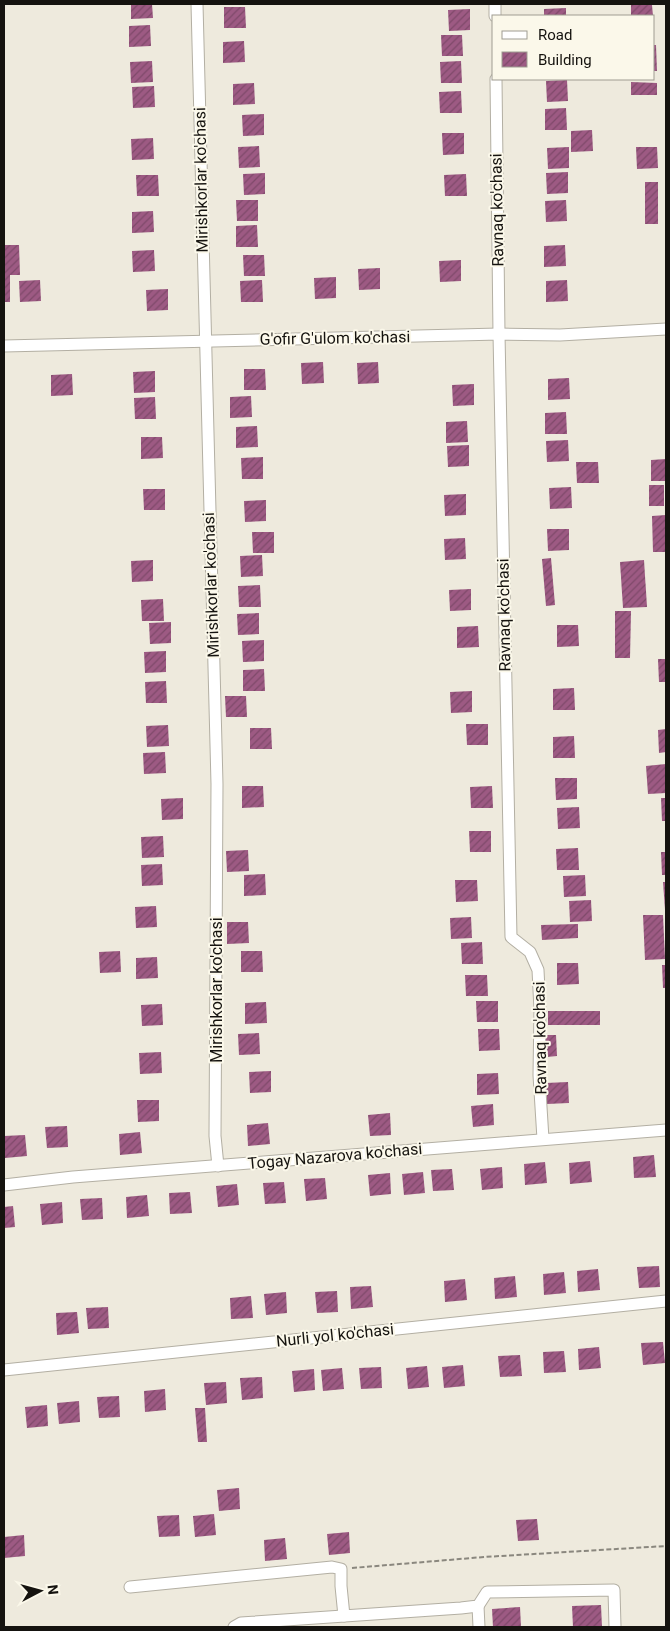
<svg xmlns="http://www.w3.org/2000/svg" width="670" height="1631" viewBox="0 0 670 1631" font-family="Roboto,sans-serif">
<style>
.building{fill:url(#building-hatch)}
.lines{fill:none;stroke-linecap:round;stroke-linejoin:round}
.minor-casing{stroke:#b3afa3;stroke-width:13}
.path{stroke:#8a877e;stroke-width:2;stroke-dasharray:5 2.5;stroke-linecap:butt}
.minor{stroke:#fff;stroke-width:11}
.labels{text-anchor:middle;dominant-baseline:central;stroke-width:4;stroke-linejoin:round;paint-order:stroke}
.street-label{font-size:16px;fill:#15130f;stroke:#fbf8ea}
</style>
<defs>
<pattern id="building-hatch" width="6" height="6" patternUnits="userSpaceOnUse" patternTransform="scale(1.25)"><rect width="6" height="6" fill="#9d5a83"/><path d="M-1 1l2-2M0 6l6-6M5 7l2-2" fill="none" stroke="#7f496a"/></pattern>
</defs>
<rect width="100%" height="100%" fill="#eeeadd"/>
<!-- building -->
<g class="building">
<polygon points="131,4 152,4 153,18 131,19"/>
<polygon points="631,5 652,5 653,16 631,16"/>
<polygon points="224,7 245,7 246,28 224,28"/>
<polygon points="566,8 566,16 544,16 544,9"/>
<polygon points="470,9 470,30 449,31 448,10"/>
<polygon points="150,25 151,46 129,47 129,26"/>
<polygon points="441,35 462,35 463,56 442,56"/>
<polygon points="244,41 245,62 223,63 223,42"/>
<polygon points="654,45 656,45 657,71 654,71"/>
<polygon points="152,61 153,82 131,83 130,62"/>
<polygon points="461,61 462,83 441,83 440,62"/>
<polygon points="567,80 568,101 547,102 546,81"/>
<polygon points="631,82 657,83 657,95 631,95"/>
<polygon points="254,83 255,104 233,105 233,84"/>
<polygon points="154,86 155,107 133,108 132,87"/>
<polygon points="461,91 462,113 440,113 439,92"/>
<polygon points="566,108 567,130 545,130 545,109"/>
<polygon points="264,114 264,135 243,136 242,115"/>
<polygon points="592,130 593,151 571,152 571,131"/>
<polygon points="442,133 464,133 464,154 443,155"/>
<polygon points="153,138 154,159 132,160 131,139"/>
<polygon points="259,146 260,167 239,168 238,147"/>
<polygon points="569,147 569,168 548,169 547,148"/>
<polygon points="636,147 657,147 658,168 637,169"/>
<polygon points="568,172 568,193 547,194 546,173"/>
<polygon points="265,173 265,194 244,195 243,174"/>
<polygon points="466,174 467,196 445,196 444,175"/>
<polygon points="136,175 158,175 159,196 137,196"/>
<rect x="645" y="182" width="13" height="42"/>
<polygon points="236,200 258,200 258,221 237,221"/>
<polygon points="566,200 567,221 546,222 545,201"/>
<polygon points="153,211 154,232 132,233 132,212"/>
<polygon points="257,225 258,247 236,247 236,226"/>
<polygon points="4,245 19,245 20,275 10,275 10,302 4,302"/>
<polygon points="565,245 566,266 544,267 544,246"/>
<polygon points="154,250 155,271 133,272 132,251"/>
<polygon points="243,255 264,255 265,276 244,276"/>
<polygon points="461,260 461,281 440,282 439,261"/>
<polygon points="380,268 380,289 359,290 358,269"/>
<polygon points="336,277 336,298 315,299 314,278"/>
<polygon points="40,280 41,301 20,302 19,281"/>
<polygon points="262,280 263,302 241,302 240,281"/>
<polygon points="567,280 568,301 546,302 546,281"/>
<polygon points="168,289 168,310 147,311 146,290"/>
<polygon points="323,362 324,383 302,384 301,363"/>
<polygon points="378,362 379,383 358,384 357,363"/>
<polygon points="244,369 265,369 266,390 244,390"/>
<polygon points="155,371 155,392 134,393 133,372"/>
<polygon points="72,374 73,395 51,396 51,375"/>
<polygon points="569,378 570,399 548,400 548,379"/>
<polygon points="474,384 474,405 453,406 452,385"/>
<polygon points="251,396 252,417 230,418 230,397"/>
<polygon points="155,397 156,419 135,419 134,398"/>
<polygon points="566,412 567,434 545,434 545,413"/>
<polygon points="467,421 468,442 446,443 446,422"/>
<polygon points="257,426 258,447 236,448 236,427"/>
<polygon points="141,437 162,437 163,458 141,459"/>
<polygon points="568,440 569,461 547,462 546,441"/>
<polygon points="469,445 469,466 448,467 447,446"/>
<polygon points="263,457 263,479 242,479 241,458"/>
<polygon points="666,459 666,481 651,481 651,460"/>
<polygon points="576,462 598,462 599,483 577,483"/>
<rect x="649" y="485" width="15" height="21"/>
<polygon points="571,487 572,508 550,509 549,488"/>
<polygon points="143,489 165,489 165,510 144,510"/>
<polygon points="466,494 466,515 445,516 444,495"/>
<polygon points="266,500 266,521 245,522 244,501"/>
<polygon points="666,515 666,552 653,552 652,516"/>
<polygon points="547,529 569,529 569,550 548,551"/>
<polygon points="252,532 274,532 274,553 253,553"/>
<polygon points="465,538 466,559 445,560 444,539"/>
<polygon points="262,555 263,576 241,577 240,556"/>
<polygon points="551,558 555,605 546,606 542,559"/>
<polygon points="153,560 153,581 132,582 131,561"/>
<polygon points="644,560 647,607 623,608 620,562"/>
<polygon points="260,585 261,607 239,607 238,586"/>
<polygon points="471,589 471,610 450,611 449,590"/>
<polygon points="163,599 164,621 142,621 141,600"/>
<polygon points="615,611 631,611 630,658 615,658"/>
<polygon points="259,613 259,634 238,635 237,614"/>
<polygon points="171,622 171,643 150,644 149,623"/>
<polygon points="557,625 578,625 579,646 557,647"/>
<polygon points="478,626 479,647 457,648 457,627"/>
<polygon points="264,640 264,661 243,662 242,641"/>
<polygon points="166,651 166,672 145,673 144,652"/>
<polygon points="658,659 666,659 666,682 659,682"/>
<polygon points="264,669 265,691 243,691 243,670"/>
<polygon points="166,681 167,703 146,703 145,682"/>
<polygon points="574,688 575,710 553,710 553,689"/>
<polygon points="472,691 472,712 451,713 450,692"/>
<polygon points="225,696 246,696 247,717 226,717"/>
<polygon points="466,724 488,724 488,745 467,745"/>
<polygon points="168,725 169,746 147,747 146,726"/>
<polygon points="250,728 271,728 272,749 250,749"/>
<polygon points="666,729 666,752 659,753 658,730"/>
<polygon points="574,736 575,758 553,758 553,737"/>
<polygon points="165,752 166,773 144,774 143,753"/>
<polygon points="666,764 666,793 648,794 646,766"/>
<polygon points="555,778 577,778 577,799 556,800"/>
<polygon points="242,786 263,786 264,807 242,808"/>
<polygon points="492,786 493,808 471,808 470,787"/>
<polygon points="183,798 183,819 162,820 161,799"/>
<polygon points="661,798 666,798 666,821 662,821"/>
<polygon points="579,807 580,828 558,829 557,808"/>
<polygon points="469,831 491,831 491,852 470,852"/>
<polygon points="163,836 164,857 142,858 141,837"/>
<polygon points="578,848 579,870 557,870 556,849"/>
<polygon points="248,850 249,871 227,872 226,851"/>
<polygon points="661,852 666,852 666,875 662,875"/>
<polygon points="162,864 163,885 142,886 141,865"/>
<polygon points="265,874 266,895 244,896 244,875"/>
<polygon points="585,875 586,896 564,897 563,876"/>
<polygon points="455,880 477,880 478,901 456,902"/>
<polygon points="663,882 666,882 666,910 665,910"/>
<polygon points="591,900 592,921 570,922 569,901"/>
<polygon points="156,906 157,927 136,928 135,907"/>
<polygon points="643,915 663,915 665,959 645,960"/>
<polygon points="471,917 472,938 451,939 450,918"/>
<polygon points="227,922 248,922 249,943 227,944"/>
<polygon points="578,924 578,938 542,940 541,925"/>
<polygon points="482,942 483,964 462,964 461,943"/>
<polygon points="120,951 121,972 100,973 99,952"/>
<polygon points="241,951 262,951 263,972 241,972"/>
<polygon points="157,957 158,978 136,979 136,958"/>
<polygon points="557,963 578,963 579,984 557,985"/>
<polygon points="662,965 666,965 666,988 663,988"/>
<polygon points="465,975 487,975 488,996 466,996"/>
<polygon points="476,1001 498,1001 498,1022 477,1022"/>
<polygon points="266,1002 267,1023 245,1024 245,1003"/>
<polygon points="162,1004 163,1025 142,1026 141,1005"/>
<rect x="548" y="1011" width="52" height="14"/>
<polygon points="478,1029 499,1029 500,1050 479,1051"/>
<polygon points="259,1033 260,1054 239,1055 238,1034"/>
<polygon points="545,1035 556,1035 557,1056 547,1057"/>
<polygon points="161,1052 162,1073 140,1074 139,1053"/>
<polygon points="271,1071 271,1092 250,1093 249,1072"/>
<polygon points="498,1073 499,1094 477,1095 477,1074"/>
<polygon points="568,1082 569,1103 547,1104 546,1083"/>
<polygon points="137,1100 159,1100 159,1121 138,1122"/>
<polygon points="493,1104 494,1125 473,1127 471,1106"/>
<polygon points="390,1113 391,1135 370,1136 368,1115"/>
<polygon points="268,1123 270,1144 248,1146 247,1125"/>
<polygon points="67,1126 68,1147 47,1148 45,1127"/>
<polygon points="140,1132 142,1153 120,1155 119,1134"/>
<polygon points="25,1135 27,1156 5,1158 4,1136"/>
<polygon points="654,1155 656,1177 634,1178 633,1157"/>
<polygon points="590,1161 592,1182 570,1184 569,1163"/>
<polygon points="545,1162 547,1183 525,1185 524,1164"/>
<polygon points="502,1167 503,1188 482,1190 480,1169"/>
<polygon points="452,1169 454,1190 433,1191 431,1170"/>
<polygon points="423,1172 425,1193 404,1195 402,1174"/>
<polygon points="390,1173 391,1194 370,1196 368,1175"/>
<polygon points="325,1178 327,1199 306,1201 304,1179"/>
<polygon points="284,1182 286,1203 265,1204 263,1183"/>
<polygon points="237,1184 239,1205 218,1207 216,1186"/>
<polygon points="190,1192 192,1213 170,1214 169,1193"/>
<polygon points="147,1195 149,1216 127,1218 126,1197"/>
<polygon points="102,1198 103,1219 82,1220 80,1199"/>
<polygon points="62,1202 63,1223 42,1225 40,1204"/>
<polygon points="13,1206 15,1227 4,1228 4,1207"/>
<polygon points="659,1266 660,1287 639,1288 637,1267"/>
<polygon points="598,1269 600,1290 578,1292 577,1271"/>
<polygon points="564,1272 566,1293 544,1295 543,1274"/>
<polygon points="515,1276 517,1297 495,1299 494,1278"/>
<polygon points="465,1279 467,1300 445,1302 444,1281"/>
<polygon points="371,1286 373,1307 351,1309 350,1287"/>
<polygon points="337,1291 338,1312 317,1313 315,1292"/>
<polygon points="286,1292 287,1313 266,1315 264,1294"/>
<polygon points="251,1296 253,1318 231,1319 230,1298"/>
<polygon points="108,1307 109,1328 88,1329 86,1308"/>
<polygon points="77,1312 79,1333 57,1335 56,1313"/>
<polygon points="663,1342 665,1363 643,1365 641,1343"/>
<polygon points="599,1347 601,1368 579,1370 578,1349"/>
<polygon points="564,1351 566,1372 544,1373 543,1352"/>
<polygon points="520,1355 522,1376 500,1377 498,1356"/>
<polygon points="463,1365 465,1386 444,1388 442,1367"/>
<polygon points="427,1366 429,1387 408,1389 406,1368"/>
<polygon points="381,1367 382,1388 361,1389 359,1368"/>
<polygon points="342,1368 344,1389 323,1391 321,1370"/>
<polygon points="314,1369 315,1390 294,1392 292,1371"/>
<polygon points="262,1377 263,1398 242,1400 240,1378"/>
<polygon points="226,1382 227,1403 206,1405 204,1383"/>
<polygon points="165,1389 166,1410 145,1412 144,1391"/>
<polygon points="119,1396 120,1417 99,1418 97,1397"/>
<polygon points="79,1401 80,1422 59,1424 57,1403"/>
<polygon points="47,1405 48,1426 27,1428 25,1407"/>
<polygon points="195,1408 205,1408 207,1442 198,1442"/>
<polygon points="239,1488 240,1509 219,1511 217,1490"/>
<polygon points="214,1514 216,1535 195,1537 193,1516"/>
<polygon points="179,1515 180,1536 159,1537 157,1516"/>
<polygon points="537,1519 539,1540 518,1541 516,1520"/>
<polygon points="349,1532 350,1553 329,1555 327,1534"/>
<polygon points="24,1535 25,1556 4,1558 4,1537"/>
<polygon points="285,1538 287,1559 265,1561 264,1540"/>
<polygon points="601,1605 602,1627 573,1627 572,1606"/>
<polygon points="520,1607 521,1627 493,1627 492,1609"/>
</g>
<g class="lines">
<!-- minor casing -->
<g class="minor-casing">
<g id="minor">
<polyline points="197,4 217,784 215,1136 218,1166"/>
<polyline points="495,4 495,16"/>
<polyline points="496,79 499,334 511,937 530,952 538,970 540,1010 539,1075 543,1139"/>
<polyline points="4,346 499,334 560,335 666,329"/>
<polyline points="4,1185 73,1177 666,1130"/>
<polyline points="4,1370 666,1301"/>
<polyline points="130,1587 332,1567 341,1569 341,1586 344,1616"/>
<polyline points="478,1606 479,1627"/>
<polyline points="234,1627 241,1623 461,1608 478,1606 487,1592 614,1590 615,1627"/>
</g>
</g>
<!-- path -->
<polyline class="path" points="352,1568 484,1557 666,1546"/>
<!-- minor -->
<use href="#minor" class="minor"/>
</g>
<g class="labels">
<!-- street labels -->
<g class="street-label">
<text transform="translate(201 180) rotate(-91)">Mirishkorlar ko'chasi</text>
<text transform="translate(497 210) rotate(-91)">Ravnaq ko'chasi</text>
<text transform="translate(335 338) rotate(-1)">G'ofir G'ulom ko'chasi</text>
<text transform="translate(211 585) rotate(-92)">Mirishkorlar ko'chasi</text>
<text transform="translate(504 615) rotate(-91)">Ravnaq ko'chasi</text>
<text transform="translate(216 990) rotate(-90)">Mirishkorlar ko'chasi</text>
<text transform="translate(540 1038) rotate(-91)">Ravnaq ko'chasi</text>
<text transform="translate(335 1156) rotate(-5)">Togay Nazarova ko'chasi</text>
<text transform="translate(335 1335) rotate(-6)">Nurli yol ko'chasi</text>
</g>
</g>
<!-- border -->
<rect width="670" height="1631" fill="none" stroke="#15130f" stroke-width="10"/>
<!-- legend -->
<rect x="492" y="15" width="162" height="65" fill="#fbf8ea" stroke="#9f9c92"/>
<rect x="502" y="31" width="25" height="8" fill="#ffffff" stroke="#9f9c92"/>
<text x="538" y="40" font-size="15" fill="#15130f">Road</text>
<rect x="502" y="52" width="25" height="15" fill="url(#building-hatch)" stroke="#9f9c92"/>
<text x="538" y="65" font-size="15" fill="#15130f">Building</text>
<!-- north arrow -->
<g transform="translate(40 1591) rotate(84)" stroke="#fbf8ea" stroke-width="4" paint-order="stroke">
<path d="M0-4L9 19L0 12L-9 19Z" fill="#15130f"/>
<text y="-8" font-size="14" font-weight="bold" text-anchor="middle" fill="#15130f">N</text>
</g>
</svg>
